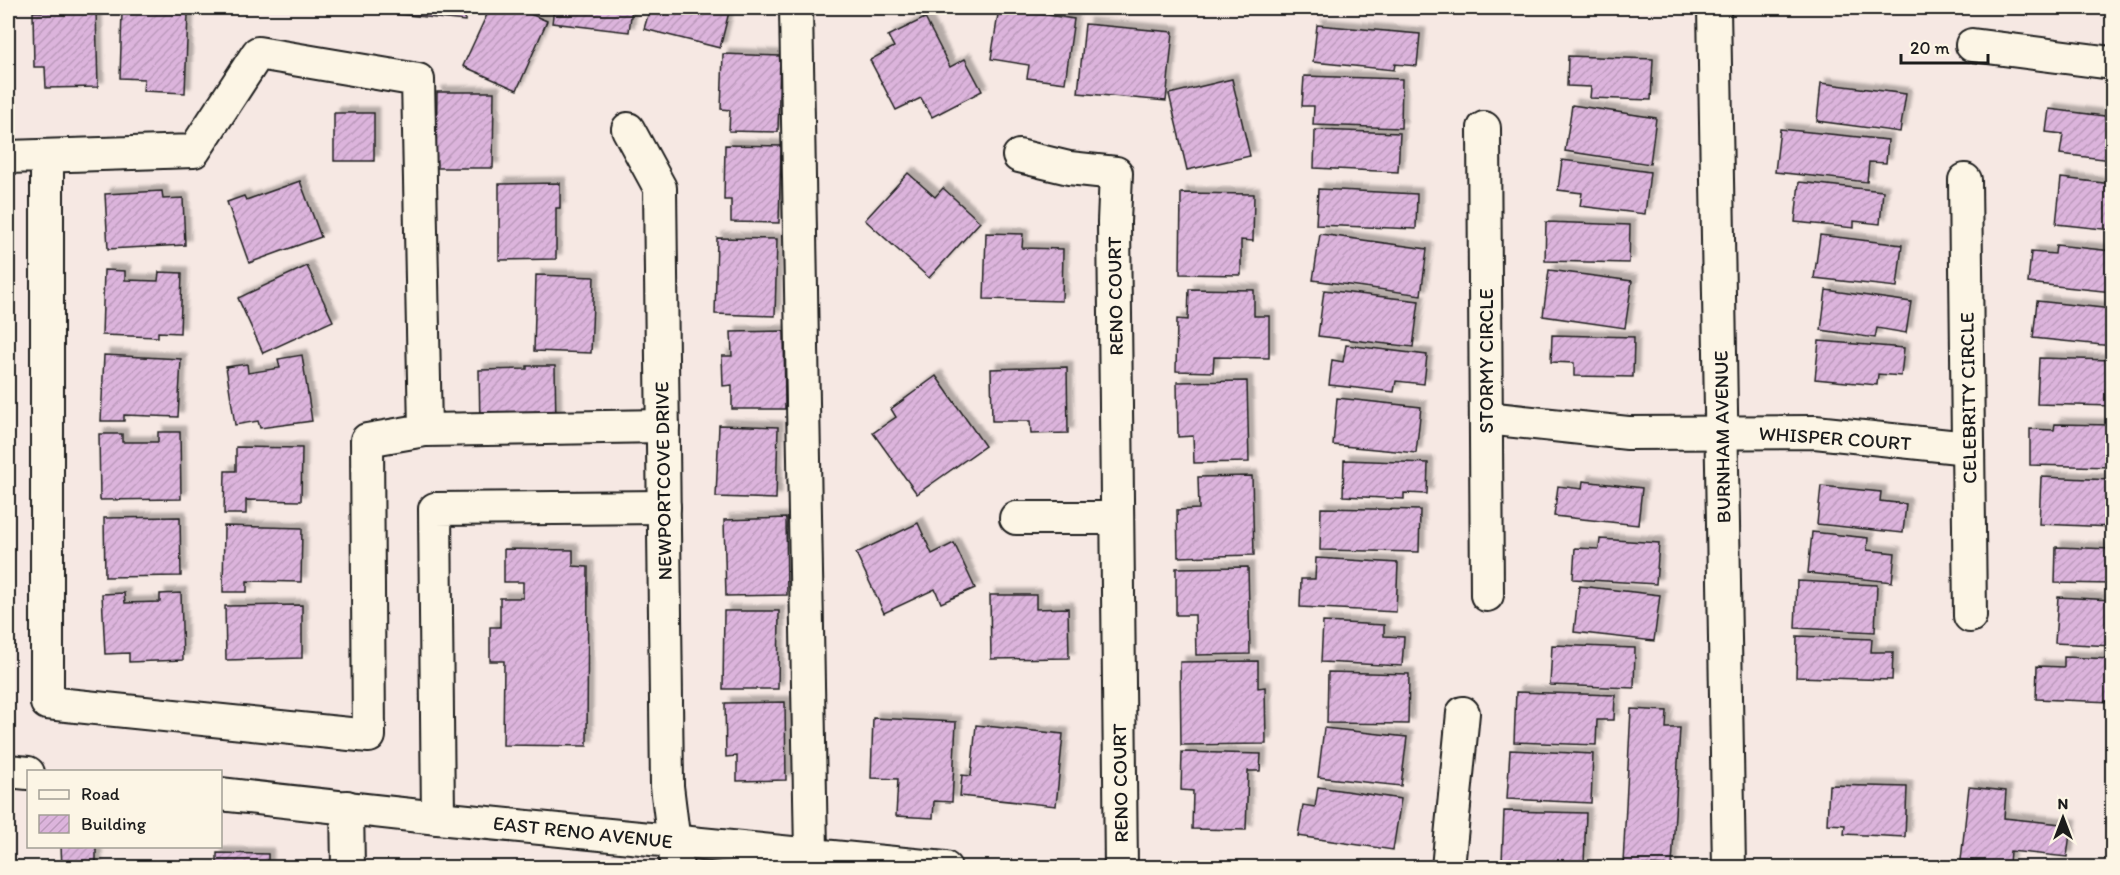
<svg xmlns="http://www.w3.org/2000/svg" width="2120" height="875" viewBox="0 0 2120 875" font-family="Itim,sans-serif">
<style>
.building{fill:url(#building-hatch);stroke:#1c1c1c;stroke-width:1.5;filter:url(#shadow)}
.lines{fill:none;stroke-linecap:round;stroke-linejoin:round}
.minor-casing{stroke:#1c1c1c;stroke-width:36}
.minor{stroke:#fcf5e5;stroke-width:32}
.labels{text-anchor:middle;dominant-baseline:central;stroke-width:4.5;stroke-linejoin:round;paint-order:stroke}
.street-label{font-size:20px;fill:#1c1c1c;stroke:#fcf5e5}
</style>
<defs>
<pattern id="building-hatch" width="6" height="6" patternUnits="userSpaceOnUse" patternTransform="scale(1.5)"><rect width="6" height="6" fill="#dcb4dc"/><path d="M-1 1l2-2M0 6l6-6M5 7l2-2" fill="none" stroke="#bc9abc"/></pattern>
<filter id="shadow"><feDropShadow dx="5.5" dy="-5.5" stdDeviation="1.5" flood-color="#0004"/></filter>
</defs>
<rect width="100%" height="100%" fill="#f6e8e3"/>
<filter id="ink" filterUnits="userSpaceOnUse"><feTurbulence type="fractalNoise" baseFrequency=".0167" numOctaves="2"/><feDisplacementMap in="SourceGraphic" scale="12" xChannelSelector="R" yChannelSelector="G"/><feConvolveMatrix kernelMatrix="1 2 1 2 8 2 1 2 1" color-interpolation-filters="sRGB"/></filter>
<g filter="url(#ink)">
<!-- building -->
<g class="building">
<polygon points="357,8 387,8 387,10"/>
<polygon points="389,8 466,8 465,21 388,13"/>
<polygon points="490,8 516,8 547,21 517,90 463,66"/>
<polygon points="554,8 632,8 629,32 552,23"/>
<polygon points="650,8 730,8 720,48 644,29"/>
<polygon points="999,8 1074,19 1065,83 1027,78 1029,65 991,59"/>
<polygon points="96,11 98,87 46,88 45,67 34,67 33,12"/>
<polygon points="122,11 188,14 185,93 143,91 144,79 120,78"/>
<polygon points="925,18 950,67 965,59 982,91 932,117 921,98 896,110 870,60 894,47 888,36"/>
<polygon points="1085,24 1173,32 1166,101 1078,93"/>
<polygon points="1317,25 1420,34 1417,66 1395,64 1394,70 1313,62"/>
<polygon points="723,54 780,56 778,132 729,131 730,110 721,109"/>
<polygon points="1568,56 1653,59 1651,100 1590,98 1591,87 1567,86"/>
<polygon points="1304,76 1402,79 1401,128 1313,125 1314,106 1302,106"/>
<polygon points="1232,79 1250,156 1187,170 1169,94"/>
<polygon points="1821,83 1906,94 1900,132 1817,121"/>
<polygon points="437,92 494,92 493,168 436,168"/>
<polygon points="1572,105 1656,118 1650,164 1565,151"/>
<polygon points="2049,109 2112,117 2112,160 2060,154 2063,134 2046,132"/>
<rect x="334" y="113" width="40" height="48"/>
<polygon points="1780,129 1888,140 1886,163 1869,162 1867,182 1775,172"/>
<polygon points="1315,130 1400,133 1398,172 1314,168"/>
<polygon points="725,145 781,146 779,223 731,222 731,200 724,200"/>
<polygon points="1562,160 1650,172 1645,214 1580,206 1582,193 1558,190"/>
<polygon points="908,173 935,197 943,188 980,222 929,278 865,220"/>
<polygon points="2061,178 2112,184 2112,230 2056,224"/>
<polygon points="300,181 321,237 249,263 227,202 244,196 246,200"/>
<polygon points="1799,182 1883,191 1880,224 1854,221 1854,228 1795,222"/>
<polygon points="560,183 560,208 556,208 556,259 499,260 499,184"/>
<polygon points="1318,189 1417,194 1416,229 1316,225"/>
<polygon points="162,191 163,199 183,198 185,245 108,249 105,194"/>
<polygon points="1181,193 1254,194 1253,241 1241,240 1241,275 1180,274"/>
<polygon points="1546,222 1630,225 1629,263 1545,261"/>
<polygon points="986,233 1023,234 1022,248 1063,249 1062,301 984,299"/>
<polygon points="1320,234 1427,249 1421,295 1313,280"/>
<polygon points="1820,235 1902,245 1897,287 1814,278"/>
<polygon points="717,238 777,239 775,316 715,314"/>
<polygon points="2056,245 2112,251 2112,292 2028,283 2031,252 2055,254"/>
<polygon points="307,266 333,321 263,353 238,298"/>
<polygon points="104,270 125,271 125,280 158,281 159,272 182,273 180,333 158,332 158,337 102,335"/>
<polygon points="1549,270 1632,281 1625,328 1543,316"/>
<polygon points="536,275 594,277 591,353 534,351"/>
<polygon points="1189,289 1254,290 1254,316 1269,316 1269,358 1214,357 1213,372 1176,371 1177,319 1188,320"/>
<polygon points="1324,290 1419,301 1413,347 1318,336"/>
<polygon points="1826,290 1911,302 1906,333 1877,328 1875,338 1821,330"/>
<polygon points="2037,301 2112,309 2112,346 2033,338"/>
<polygon points="784,331 785,409 732,409 732,385 723,386 722,356 732,356 731,332"/>
<polygon points="1552,335 1634,337 1633,377 1574,376 1574,363 1551,362"/>
<polygon points="1819,341 1904,348 1901,376 1878,374 1877,385 1815,379"/>
<polygon points="1346,345 1427,355 1424,384 1396,381 1394,392 1329,385 1332,360 1343,362"/>
<polygon points="104,355 181,359 178,417 124,415 124,421 101,421"/>
<polygon points="302,355 312,421 260,428 258,421 235,425 226,367 247,364 248,373 280,368 278,359"/>
<polygon points="2039,358 2112,360 2112,406 2037,404"/>
<polygon points="527,366 555,366 556,425 480,426 479,370 527,369"/>
<polygon points="1067,367 1068,433 1031,434 1030,421 992,421 991,369"/>
<polygon points="936,376 985,446 917,494 873,433 896,417 891,409"/>
<polygon points="1247,381 1249,462 1194,463 1193,436 1178,437 1177,382"/>
<polygon points="1337,398 1421,407 1416,453 1333,445"/>
<polygon points="2055,424 2112,425 2112,467 2030,465 2030,429 2054,430"/>
<polygon points="719,425 778,427 776,499 716,497"/>
<polygon points="158,432 180,432 181,499 100,500 99,434 122,434 122,442 158,442"/>
<polygon points="236,447 302,448 301,501 246,500 246,514 224,514 225,471 236,471"/>
<polygon points="1344,460 1428,463 1427,494 1404,493 1404,499 1343,496"/>
<polygon points="1252,476 1254,555 1178,557 1177,510 1199,509 1198,477"/>
<polygon points="2041,477 2112,480 2112,527 2039,524"/>
<polygon points="1583,481 1642,488 1638,525 1554,516 1558,486 1582,489"/>
<polygon points="1821,486 1881,492 1880,501 1906,504 1903,533 1817,524"/>
<polygon points="1321,508 1420,510 1419,552 1320,550"/>
<polygon points="180,517 181,576 105,577 104,518"/>
<polygon points="786,518 787,595 726,596 724,520"/>
<polygon points="918,523 932,554 954,543 975,588 941,603 935,589 884,613 856,553"/>
<polygon points="224,526 302,528 301,582 247,581 247,592 223,592"/>
<polygon points="1812,532 1868,538 1867,550 1895,553 1892,582 1808,573"/>
<polygon points="1600,539 1659,543 1656,584 1573,579 1575,548 1599,549"/>
<polygon points="2056,547 2112,549 2112,584 2055,583"/>
<polygon points="504,549 573,550 573,566 588,567 587,746 503,745 504,661 490,661 490,627 500,627 500,598 523,598 523,582 504,582"/>
<polygon points="1316,558 1398,563 1396,612 1300,607 1301,579 1315,579"/>
<polygon points="1248,567 1250,654 1196,655 1195,615 1176,615 1176,568"/>
<polygon points="1797,581 1877,585 1875,632 1795,628"/>
<polygon points="1579,586 1660,595 1654,641 1574,632"/>
<polygon points="124,593 125,603 160,602 160,594 181,593 183,660 129,662 129,653 105,654 102,594"/>
<polygon points="990,595 1036,595 1036,609 1068,608 1069,658 991,659"/>
<polygon points="2058,597 2112,600 2112,646 2055,643"/>
<polygon points="302,605 302,658 226,660 225,606"/>
<polygon points="724,611 779,611 778,689 723,689"/>
<polygon points="1323,622 1384,625 1384,636 1404,637 1402,666 1321,662"/>
<polygon points="1797,636 1872,639 1871,652 1893,652 1892,680 1796,677"/>
<polygon points="1552,645 1635,648 1634,688 1550,685"/>
<polygon points="2064,657 2112,659 2112,702 2036,699 2037,666 2064,667"/>
<polygon points="1258,661 1258,688 1265,687 1266,744 1181,745 1180,662"/>
<polygon points="1328,672 1409,674 1408,724 1327,723"/>
<polygon points="1516,692 1615,695 1614,720 1597,720 1596,745 1514,742"/>
<polygon points="785,702 786,780 737,781 737,756 726,757 725,703"/>
<polygon points="1631,709 1667,711 1666,728 1680,728 1672,866 1623,864"/>
<polygon points="873,718 956,722 952,802 934,801 933,818 896,816 898,779 871,778"/>
<polygon points="976,725 1063,734 1056,806 960,796 962,775 971,776"/>
<polygon points="1324,728 1407,737 1401,786 1318,777"/>
<polygon points="1510,750 1593,754 1591,803 1507,799"/>
<polygon points="1182,752 1261,754 1260,771 1248,771 1246,830 1192,829 1193,791 1181,790"/>
<polygon points="1829,785 1907,787 1905,837 1844,834 1845,825 1827,824"/>
<polygon points="1318,787 1401,799 1393,850 1298,836 1303,805 1315,807"/>
<polygon points="1969,787 2006,791 2004,818 2071,825 2067,857 2010,851 2009,864 1961,860"/>
<polygon points="1504,811 1586,813 1584,864 1502,862"/>
<polygon points="61,846 96,846 96,868 62,868"/>
<polygon points="217,853 268,854 268,868 217,868"/>
</g>
<g class="lines">
<!-- minor casing -->
<g class="minor-casing">
<g id="minor">
<polyline points="796,8 811,853"/>
<polyline points="1714,8 1729,868"/>
<polyline points="1972,45 2112,63"/>
<polyline points="1484,128 1487,595"/>
<polyline points="628,129 660,188 667,786 677,868"/>
<polyline points="1019,156 1069,168 1116,173 1114,222 1121,868"/>
<polyline points="8,157 194,151 258,53 418,80 425,430 367,440 369,736 47,703 47,156"/>
<polyline points="1965,180 1970,616"/>
<polyline points="1486,418 1628,433 1815,432 1968,448"/>
<polyline points="425,430 663,426"/>
<polyline points="1016,518 1117,518"/>
<polyline points="8,771 28,773"/>
<polyline points="220,794 438,818 945,868"/>
<polyline points="347,807 348,868"/>
<polyline points="438,818 435,509 664,507"/>
<polyline points="1448,868 1463,713"/>
</g>
</g>
<!-- minor -->
<use href="#minor" class="minor"/>
</g>
</g>
<g class="labels">
<!-- street labels -->
<g class="street-label">
<text transform="translate(1115 296) rotate(-91)">RENO COURT</text>
<text transform="translate(1486 361) rotate(-90)">STORMY CIRCLE</text>
<text transform="translate(1968 398) rotate(-91)">CELEBRITY CIRCLE</text>
<text transform="translate(1722 437) rotate(-91)">BURNHAM AVENUE</text>
<text transform="translate(1835 438) rotate(4)">WHISPER COURT</text>
<text transform="translate(663 481) rotate(-91)">NEWPORTCOVE DRIVE</text>
<text transform="translate(1120 783) rotate(-91)">RENO COURT</text>
<text transform="translate(583 832) rotate(6)">EAST RENO AVENUE</text>
</g>
</g>
<!-- margin -->
<rect width="2120" height="875" fill="none" stroke="#fcf5e5" stroke-width="30"/>
<rect x="15" y="15" width="2090" height="845" fill="none" stroke="#1c1c1c" stroke-width="2" filter="url(#ink)"/>
<!-- legend -->
<rect x="27" y="770" width="195" height="78" fill="#fcf5e5" stroke="#a29e95" stroke-width="1.5"/>
<rect x="39" y="790" width="30" height="9" fill="#fcf5e5" stroke="#a29e95" stroke-width="1.5"/>
<text x="81" y="800" font-size="18" fill="#1c1c1c">Road</text>
<rect x="39" y="815" width="30" height="18" fill="url(#building-hatch)" stroke="#a29e95" stroke-width="1.5"/>
<text x="81" y="830" font-size="18" fill="#1c1c1c">Building</text>
<!-- north arrow -->
<g transform="translate(2063 818)" stroke="#fcf5e5" stroke-width="4.5" paint-order="stroke">
<path d="M0-4.5L10 22L0 15L-10 22Z" fill="#1c1c1c"/>
<text y="-9" font-size="16" font-weight="bold" text-anchor="middle" fill="#1c1c1c">N</text>
</g>
<!-- scale -->
<path d="M1901 54v9h87v-9" fill="none" stroke="#1c1c1c" stroke-width="3"/>
<text x="1910" y="54" font-size="18" fill="#1c1c1c" stroke="#fcf5e5" stroke-width="4.5" paint-order="stroke">20 m</text>
</svg>
